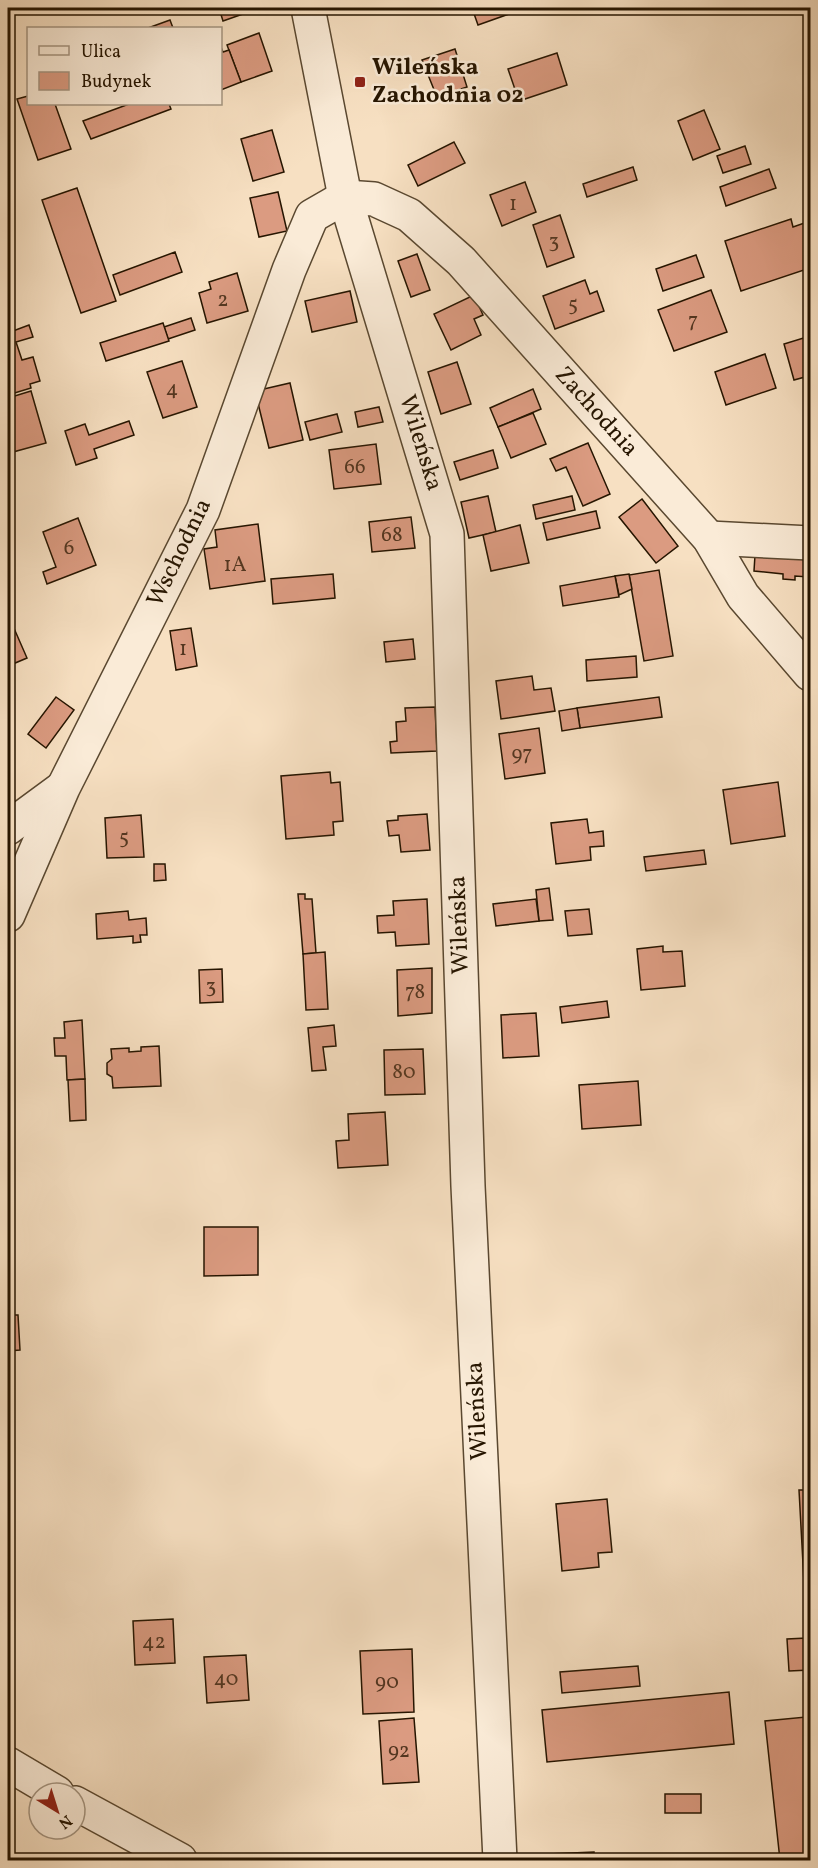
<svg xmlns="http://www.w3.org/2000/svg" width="818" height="1868" viewBox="0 0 818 1868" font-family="Vollkorn,serif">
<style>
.building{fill:#db9b81;stroke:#261500;stroke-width:1.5}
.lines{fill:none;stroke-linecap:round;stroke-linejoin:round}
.minor-casing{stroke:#5a4830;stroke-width:36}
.minor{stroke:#faebd7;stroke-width:33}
.poi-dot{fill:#8f2418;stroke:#faebd7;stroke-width:2}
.labels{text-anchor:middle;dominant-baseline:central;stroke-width:5;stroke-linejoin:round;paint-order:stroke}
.number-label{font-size:21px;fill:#533620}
.poi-label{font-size:24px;font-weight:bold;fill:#261500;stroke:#faebd7;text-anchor:start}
.street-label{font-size:24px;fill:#261500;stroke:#faebd7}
</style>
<rect width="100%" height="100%" fill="#f7e0c2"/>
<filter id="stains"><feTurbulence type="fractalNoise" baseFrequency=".00333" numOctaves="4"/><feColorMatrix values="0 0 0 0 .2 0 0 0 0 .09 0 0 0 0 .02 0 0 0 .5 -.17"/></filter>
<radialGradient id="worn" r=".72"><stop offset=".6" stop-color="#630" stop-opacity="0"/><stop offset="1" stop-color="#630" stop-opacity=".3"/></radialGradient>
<!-- building -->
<g class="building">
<polygon points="219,8 257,8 257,9 223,21"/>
<polygon points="472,8 526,8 478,25"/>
<polygon points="170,20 173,28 148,28"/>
<polygon points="259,33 272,71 241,82 227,45"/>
<polygon points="221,47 223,52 229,50 241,82 221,90"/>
<polygon points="455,49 467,87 437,97 422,60"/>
<polygon points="557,53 567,85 519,101 508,69"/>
<polygon points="28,96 28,104 55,104 71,149 38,160 17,99"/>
<polygon points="129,104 169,104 171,109 91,139 83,121"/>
<polygon points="704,110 720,149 693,160 678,121"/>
<polygon points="272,130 284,172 253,181 241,139"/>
<polygon points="454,142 465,163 418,186 408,165"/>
<polygon points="745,146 751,164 723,173 717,156"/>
<polygon points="633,167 637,180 587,197 583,184"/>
<polygon points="769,169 776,188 726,206 720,187"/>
<polygon points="525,182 536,212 502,226 490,195"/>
<polygon points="77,188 116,301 81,313 42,200"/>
<polygon points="278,192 287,231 259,237 250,198"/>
<polygon points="560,215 574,257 547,267 533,225"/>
<polygon points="791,219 793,227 810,221 810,268 741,291 725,241"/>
<polygon points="175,252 182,272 120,295 113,275"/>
<polygon points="417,254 430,290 411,297 398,261"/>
<polygon points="696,255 704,277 663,291 656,269"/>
<polygon points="237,273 248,311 207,323 199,293 211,289 209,282"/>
<polygon points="585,280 590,294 597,291 604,311 555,329 543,296"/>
<polygon points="711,290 727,332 674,351 658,310"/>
<polygon points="350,291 357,322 312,332 305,301"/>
<polygon points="474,295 483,315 474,319 481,335 451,350 434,314"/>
<polygon points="191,318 195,330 168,339 164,327"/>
<polygon points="163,323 169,341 106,361 100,343"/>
<polygon points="29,325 33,337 16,342 22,360 33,357 40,381 30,384 31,388 8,395 8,329 12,328 13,331"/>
<polygon points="810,336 810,389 809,390 805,377 794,380 784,344"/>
<polygon points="765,354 776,388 726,405 715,372"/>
<polygon points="182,361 197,407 163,418 147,372"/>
<polygon points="457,362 471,404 441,414 428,372"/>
<polygon points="290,383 303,440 269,448 255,391"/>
<polygon points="533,389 541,409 498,427 490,408"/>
<polygon points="31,391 46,443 13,452 8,434 8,398"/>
<polygon points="379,407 383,422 358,427 355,412"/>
<polygon points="533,413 546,444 511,458 498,427"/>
<polygon points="337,414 342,432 310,440 305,422"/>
<polygon points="129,421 134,435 94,449 97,458 76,465 65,431 85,424 89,435"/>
<polygon points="588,443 610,494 583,506 566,467 556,471 550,459"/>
<polygon points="376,444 381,484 334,489 329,450"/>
<polygon points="493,450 498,468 460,480 454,462"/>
<polygon points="488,496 496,532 469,538 461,502"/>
<polygon points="572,496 575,510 536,519 533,505"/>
<polygon points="642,499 678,546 656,563 619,517"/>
<polygon points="596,511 600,528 547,540 543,523"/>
<polygon points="411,517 415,548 372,552 369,522"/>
<polygon points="78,518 96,565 47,584 43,572 56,567 43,532"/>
<polygon points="258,524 265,581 210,589 204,549 217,547 215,530"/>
<polygon points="520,525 529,563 491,571 483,535"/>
<polygon points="755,555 810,559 809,577 795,576 795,580 783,579 783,574 754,571"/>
<polygon points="659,570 673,656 644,661 629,575"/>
<polygon points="333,574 335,598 273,604 271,579"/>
<polygon points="629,574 632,589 619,595 615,576"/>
<polygon points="615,576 619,597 563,606 560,586"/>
<polygon points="13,626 27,658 8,666 8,629"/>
<polygon points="191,628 197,666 176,670 170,631"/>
<polygon points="413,639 415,659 386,662 384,642"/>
<polygon points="636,656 637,677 587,681 586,660"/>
<polygon points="532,676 534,690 551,688 555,711 501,719 496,681"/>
<polygon points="56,697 74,710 46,748 28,734"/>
<polygon points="659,697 662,717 580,728 577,708"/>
<polygon points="435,707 437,751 391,753 390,742 397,741 396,722 406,721 405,708"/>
<polygon points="577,708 580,728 562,731 559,711"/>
<polygon points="539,728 545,773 505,779 499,734"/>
<polygon points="330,772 331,783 340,782 343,821 333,822 334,835 286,839 281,776"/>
<polygon points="778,782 785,836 731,844 723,790"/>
<polygon points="427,814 430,850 401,852 399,835 389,836 387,821 398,820 398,816"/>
<polygon points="141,815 144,857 107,858 105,818"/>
<polygon points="587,819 589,833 603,831 604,846 590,847 591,860 556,864 551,823"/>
<polygon points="704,850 706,864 646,871 644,857"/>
<polygon points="154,864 165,864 166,880 154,881"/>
<polygon points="549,888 553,920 539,921 536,890"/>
<polygon points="298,894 305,894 305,899 312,899 316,953 303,954"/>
<polygon points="427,899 429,944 396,946 395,932 378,933 377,916 394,915 393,901"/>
<polygon points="536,899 539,921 496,926 493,904"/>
<polygon points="589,909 592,934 568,936 565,911"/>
<polygon points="128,911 129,920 146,918 147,935 140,935 141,942 133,943 133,936 97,939 96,914"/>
<polygon points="663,946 663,952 682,951 685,986 641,990 637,949"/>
<polygon points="325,952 328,1009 306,1010 303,954"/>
<polygon points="432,968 432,1013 398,1016 397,970"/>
<polygon points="222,969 223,1002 200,1003 199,970"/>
<polygon points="607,1001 609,1017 562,1023 560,1007"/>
<polygon points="536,1013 539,1056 503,1058 501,1015"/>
<polygon points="82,1020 85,1079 67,1080 66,1056 55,1056 54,1038 65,1038 64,1022"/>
<polygon points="334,1025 336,1046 323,1047 326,1070 312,1071 308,1028"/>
<polygon points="159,1046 161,1086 113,1088 112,1077 107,1074 107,1063 112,1059 111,1049 129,1048 129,1052 141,1051 141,1047"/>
<polygon points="423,1049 425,1094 385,1095 384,1050"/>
<polygon points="85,1079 86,1120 70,1121 68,1080"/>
<polygon points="638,1081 641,1125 582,1129 579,1085"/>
<polygon points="385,1112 388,1165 338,1168 336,1141 349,1140 348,1114"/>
<polygon points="204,1227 258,1227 258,1275 204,1276"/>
<polygon points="8,1315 18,1315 20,1350 8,1351"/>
<polygon points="799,1490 810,1490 810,1670 789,1671 787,1639 807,1638"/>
<polygon points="607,1499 612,1552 598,1553 599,1567 562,1571 556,1504"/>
<polygon points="173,1619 175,1663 135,1665 133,1621"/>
<polygon points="412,1649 414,1712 363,1714 360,1651"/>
<polygon points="246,1655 249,1700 207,1703 204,1657"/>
<polygon points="638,1666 640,1686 562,1693 560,1672"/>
<polygon points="729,1692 734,1744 547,1762 542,1710"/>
<polygon points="806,1717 810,1760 810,1860 780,1860 765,1721"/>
<polygon points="414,1718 419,1782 383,1784 379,1721"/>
<rect x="665" y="1794" width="36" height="19"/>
<polygon points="594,1852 594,1860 548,1860 548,1854"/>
</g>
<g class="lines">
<!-- minor casing -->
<g class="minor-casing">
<g id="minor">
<polyline points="308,8 345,197 447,534 468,1186 500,1860"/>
<polyline points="345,197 374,199 409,215 461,261 709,538 743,596 810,674"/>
<polyline points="709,538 810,543"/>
<polyline points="8,828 61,789"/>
<polyline points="8,915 63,788 203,510 289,270 312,216 345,197"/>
<polyline points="8,1764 57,1793"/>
<polyline points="75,1803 180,1860"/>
</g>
</g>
<!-- minor -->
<use href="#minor" class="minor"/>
</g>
<!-- markers -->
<rect class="poi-dot" x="354" y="76" width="12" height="12" rx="3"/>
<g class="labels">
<!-- number labels -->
<g class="number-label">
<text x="513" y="204">1</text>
<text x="554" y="241">3</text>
<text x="223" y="300">2</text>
<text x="573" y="304">5</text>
<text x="693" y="321">7</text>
<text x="172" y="389">4</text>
<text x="355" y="467">66</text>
<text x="392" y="535">68</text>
<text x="69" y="548">6</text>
<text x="235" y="565">1A</text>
<text x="183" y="649">1</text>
<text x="522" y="754">97</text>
<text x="124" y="837">5</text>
<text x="211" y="986">3</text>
<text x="415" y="992">78</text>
<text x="404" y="1072">80</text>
<text x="154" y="1642">42</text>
<text x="226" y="1679">40</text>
<text x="387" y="1682">90</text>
<text x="399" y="1751">92</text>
</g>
<!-- poi labels -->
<g class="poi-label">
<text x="372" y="68">Wileńska<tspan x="372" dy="28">Zachodnia 02</tspan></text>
</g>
<!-- street labels -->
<g class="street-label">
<text transform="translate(596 412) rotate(48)">Zachodnia</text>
<text transform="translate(420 443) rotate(73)">Wileńska</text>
<text transform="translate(180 553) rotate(-64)">Wschodnia</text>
<text transform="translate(460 925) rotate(-92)">Wileńska</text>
<text transform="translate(478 1411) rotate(-93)">Wileńska</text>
</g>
</g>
<!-- margin -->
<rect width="818" height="1868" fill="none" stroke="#f7e0c2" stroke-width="30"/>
<rect x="9" y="9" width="800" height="1850" fill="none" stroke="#261500" stroke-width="3"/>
<rect x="15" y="15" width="788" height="1838" fill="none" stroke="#261500" stroke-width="1.5"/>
<!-- legend -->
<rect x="27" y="27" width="195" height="78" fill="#faebd7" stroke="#a59581" stroke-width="1.5"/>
<rect x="39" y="46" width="30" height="9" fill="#faebd7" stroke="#a59581" stroke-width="1.5"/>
<text x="81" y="57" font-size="18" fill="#261500">Ulica</text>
<rect x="39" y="72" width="30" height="18" fill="#db9b81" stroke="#a59581" stroke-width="1.5"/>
<text x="81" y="87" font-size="18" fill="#261500">Budynek</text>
<!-- north arrow -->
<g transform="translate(57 1811) rotate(142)"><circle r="28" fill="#faebd7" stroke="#a59581" stroke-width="1.5"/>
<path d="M0-4.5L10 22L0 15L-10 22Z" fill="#8f2418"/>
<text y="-9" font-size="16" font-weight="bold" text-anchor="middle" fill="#261500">N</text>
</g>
<rect width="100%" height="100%" filter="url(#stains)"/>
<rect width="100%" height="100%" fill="url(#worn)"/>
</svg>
